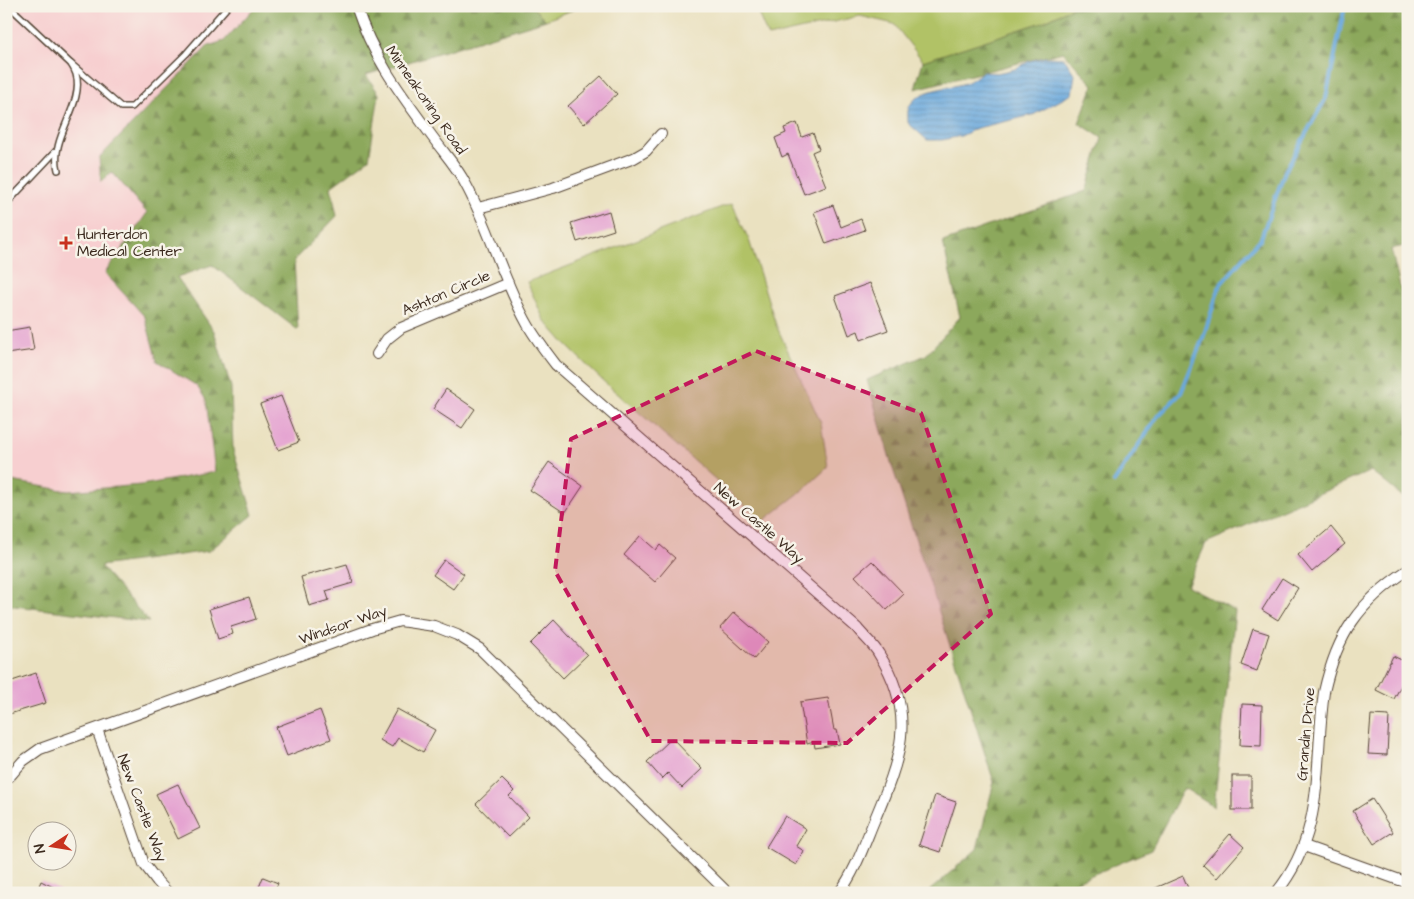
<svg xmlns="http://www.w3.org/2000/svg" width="1414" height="899" viewBox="0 0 1414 899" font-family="'Architects Daughter',sans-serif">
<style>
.built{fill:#f7cfd0}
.grass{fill:#b1c266;stroke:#767642}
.forest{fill:url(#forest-firs);stroke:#64693c}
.water{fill:url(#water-rules);stroke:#536a7e}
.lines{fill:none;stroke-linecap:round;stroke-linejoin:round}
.stream{stroke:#6ba9dd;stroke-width:4}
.building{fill:#e5a4d1}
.service-casing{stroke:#554536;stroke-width:8}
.minor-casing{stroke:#554536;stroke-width:12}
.service{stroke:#fff;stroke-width:5}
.minor{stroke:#fff;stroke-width:10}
.marked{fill:#c2185b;fill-opacity:0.2;stroke:#c2185b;stroke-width:4;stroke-dasharray:10 6;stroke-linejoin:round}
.poi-dot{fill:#c8321e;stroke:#f7f3e8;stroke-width:2}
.labels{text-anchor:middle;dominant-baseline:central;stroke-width:5;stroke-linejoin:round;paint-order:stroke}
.street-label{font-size:15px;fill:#3b2a1e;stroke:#f7f3e8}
.poi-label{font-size:15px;fill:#3b2a1e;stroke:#f7f3e8;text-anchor:start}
</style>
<defs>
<pattern id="forest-firs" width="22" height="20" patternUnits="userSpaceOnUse" patternTransform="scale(1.25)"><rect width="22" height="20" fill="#8ca85b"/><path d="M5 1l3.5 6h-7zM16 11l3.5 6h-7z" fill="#74894b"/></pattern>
<pattern id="water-rules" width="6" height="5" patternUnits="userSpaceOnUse" patternTransform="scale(1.25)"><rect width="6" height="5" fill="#6ba9dd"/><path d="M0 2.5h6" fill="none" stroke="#598ab3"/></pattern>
</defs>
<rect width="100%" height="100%" fill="#f7f3e8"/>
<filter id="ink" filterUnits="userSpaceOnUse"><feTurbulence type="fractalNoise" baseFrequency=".02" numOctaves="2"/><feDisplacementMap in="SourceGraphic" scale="10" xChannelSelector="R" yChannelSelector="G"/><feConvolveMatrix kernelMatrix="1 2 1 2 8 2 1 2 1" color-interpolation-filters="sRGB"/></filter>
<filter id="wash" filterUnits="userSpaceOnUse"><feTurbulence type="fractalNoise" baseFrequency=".0096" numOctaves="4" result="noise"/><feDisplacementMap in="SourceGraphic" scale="20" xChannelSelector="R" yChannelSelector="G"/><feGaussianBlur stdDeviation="1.12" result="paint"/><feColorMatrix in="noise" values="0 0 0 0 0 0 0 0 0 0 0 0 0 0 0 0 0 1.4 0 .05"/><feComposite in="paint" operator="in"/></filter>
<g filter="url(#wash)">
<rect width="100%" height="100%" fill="#eae1c0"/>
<!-- built -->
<polygon class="built" points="6,6 256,6 224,41 208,46 99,158 101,181 112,172 147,213 105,273 145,317 157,361 197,386 206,401 216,472 141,485 68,491 6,480"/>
<!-- grass -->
<g class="grass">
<polygon points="531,6 583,6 546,20"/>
<polygon points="755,6 1075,6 1043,22 923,61 894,24 860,16 768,37"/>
<polygon points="732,203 749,240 776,325 821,423 828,467 802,491 763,521 602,380 565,344 544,320 527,282"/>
</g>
<!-- forest -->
<g class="forest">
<polygon points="256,6 531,6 546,20 366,75 379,94 369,159 331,187 337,216 294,260 298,330 212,265 177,277 214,331 231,387 233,450 253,515 209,551 100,566 149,622 6,605 6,480 68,491 141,485 215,472 206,400 197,386 157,361 145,317 105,273 147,213 112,172 101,182 99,158 208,46 224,41"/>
<polygon points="1075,6 1408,6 1408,245 1391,249 1408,320 1408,501 1371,471 1206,543 1187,586 1235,611 1214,807 1184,788 1151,850 1049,893 927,893 977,849 994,782 893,469 867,380 926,355 960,317 943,242 1086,191 1102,138 1079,123 1093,85 1063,52 915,89 923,61 1043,22"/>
</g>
<!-- water -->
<path class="water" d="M1045,57L1064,58L1075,75L1072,94L1033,115L977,128L961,136L942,140H927L908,123C908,118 907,111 909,107C918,89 945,89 962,84C970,82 976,77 982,72L997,73L1015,69L1030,61Z"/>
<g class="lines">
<!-- stream -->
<polyline class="stream" points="1114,482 1157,417 1181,393 1203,338 1220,285 1261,238 1285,171 1326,98 1345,6"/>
</g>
<g id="blocks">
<!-- building -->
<g class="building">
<polygon points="601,76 617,94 584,124 568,106"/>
<polygon points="797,123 802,137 813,133 819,149 812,152 826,186 804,194 788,154 782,157 775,138 786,133 784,128"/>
<polygon points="833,205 841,227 861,219 865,230 826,244 814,212"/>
<polygon points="609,211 614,230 577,242 571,223"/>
<polygon points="870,283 888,330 861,340 858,331 849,335 835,296"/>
<polygon points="30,327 34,350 6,354 6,331"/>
<polygon points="446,389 475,409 462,428 433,409"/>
<polygon points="281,396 299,442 278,450 260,404"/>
<polygon points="549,462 583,486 565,513 530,490"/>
<polygon points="1331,527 1345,544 1312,572 1298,555"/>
<polygon points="640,536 656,550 660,545 675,558 655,582 624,555"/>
<polygon points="444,560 464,574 453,589 433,575"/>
<polygon points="872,561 904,594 887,610 855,576"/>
<polygon points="347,564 353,583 326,591 329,600 309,606 301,577"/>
<polygon points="1282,578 1298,588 1278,620 1262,610"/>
<polygon points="249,597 256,619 231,627 233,634 218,639 209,609"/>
<polygon points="734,612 768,642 754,659 720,628"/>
<polygon points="554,620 587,655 563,678 530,644"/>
<polygon points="1253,629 1269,634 1257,671 1241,665"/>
<polygon points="1393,656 1408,663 1408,672 1394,699 1376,690"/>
<polygon points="36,673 46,703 6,715 6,683"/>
<polygon points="828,698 834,730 837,730 840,744 815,748 814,742 807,744 800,702"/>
<polygon points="1242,704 1262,705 1261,746 1240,745"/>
<polygon points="397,709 435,730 423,752 398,738 392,747 380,740"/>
<polygon points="320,710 331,739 287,756 276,727"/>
<polygon points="1371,715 1389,716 1387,755 1368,754"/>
<polygon points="672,738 702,769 682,788 668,773 662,779 647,762"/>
<rect x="1232" y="776" width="19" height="34"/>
<polygon points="502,779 514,791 509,796 529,817 508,837 476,804"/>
<polygon points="178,784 200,828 178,839 156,794"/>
<polygon points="935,795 956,802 940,852 919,845"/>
<polygon points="1372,799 1393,832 1374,844 1353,811"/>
<polygon points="785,816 806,829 796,846 804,851 796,865 766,847"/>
<polygon points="1230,834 1244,847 1217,878 1203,865"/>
<polygon points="1183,876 1190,893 1144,893"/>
<polygon points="263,877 278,883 274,893 265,893 258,890"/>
<polygon points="41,881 65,893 36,893"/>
</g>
</g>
</g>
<g filter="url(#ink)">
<use href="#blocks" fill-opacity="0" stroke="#554536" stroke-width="1"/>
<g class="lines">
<!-- service casing -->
<g class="service-casing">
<g id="service">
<path d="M9,6L71,64C73,67 75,71 76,74C85,104 49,138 58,170"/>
<polyline points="71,64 121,107 132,107 186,54 228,6"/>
<polyline points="6,204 56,151"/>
</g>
</g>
<!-- minor casing -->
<g class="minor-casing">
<g id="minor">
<path d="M356,6C374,60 401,94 434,139C444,153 457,167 465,183C490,228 502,279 528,325C536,339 546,352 556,365L857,628C864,637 874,645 879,654C918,716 900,759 874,821C864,845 855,872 839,893"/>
<polyline points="478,208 553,188 634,158 646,151 661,134"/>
<polyline points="377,354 387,339 401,328 508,283"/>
<polyline points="97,729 144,864 157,881 168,893"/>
<polyline points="10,776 23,761 40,749 372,629 400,621 434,626 457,635 480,649 728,893"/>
<polyline points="1304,846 1408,883"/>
<path d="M1276,893C1326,832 1314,764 1324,692C1337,634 1359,602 1408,570"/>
</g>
</g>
<!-- service -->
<use href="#service" class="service"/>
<!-- minor -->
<use href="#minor" class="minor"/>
</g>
</g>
<!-- marked area -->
<path class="marked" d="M756,351L921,413L991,614L847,743L651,741L555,571L571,439Z"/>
<!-- markers -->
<path class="poi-dot" d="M63.5 235.5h5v5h5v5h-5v5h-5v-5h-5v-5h5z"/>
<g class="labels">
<!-- street labels -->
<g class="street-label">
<text transform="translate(426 100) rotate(55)">Minneakoning Road</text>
<text transform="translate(446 293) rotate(-23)">Ashton Circle</text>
<text transform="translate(759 523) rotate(41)">New Castle Way</text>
<text transform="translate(343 625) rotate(-19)">Windsor Way</text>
<text transform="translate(1306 734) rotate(-85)">Grandin Drive</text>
<text transform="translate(142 808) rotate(69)">New Castle Way</text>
</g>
<!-- poi labels -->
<g class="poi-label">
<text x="77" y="234">Hunterdon<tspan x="77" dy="17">Medical Center</tspan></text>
</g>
</g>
<!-- margin -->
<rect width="1414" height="899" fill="none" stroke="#f7f3e8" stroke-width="25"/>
<!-- north arrow -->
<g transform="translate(52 846) rotate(258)"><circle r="24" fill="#f7f3e8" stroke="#aca397"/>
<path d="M0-4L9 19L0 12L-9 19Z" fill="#c8321e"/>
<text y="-8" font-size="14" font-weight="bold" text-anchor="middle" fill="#3b2a1e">N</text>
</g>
</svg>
